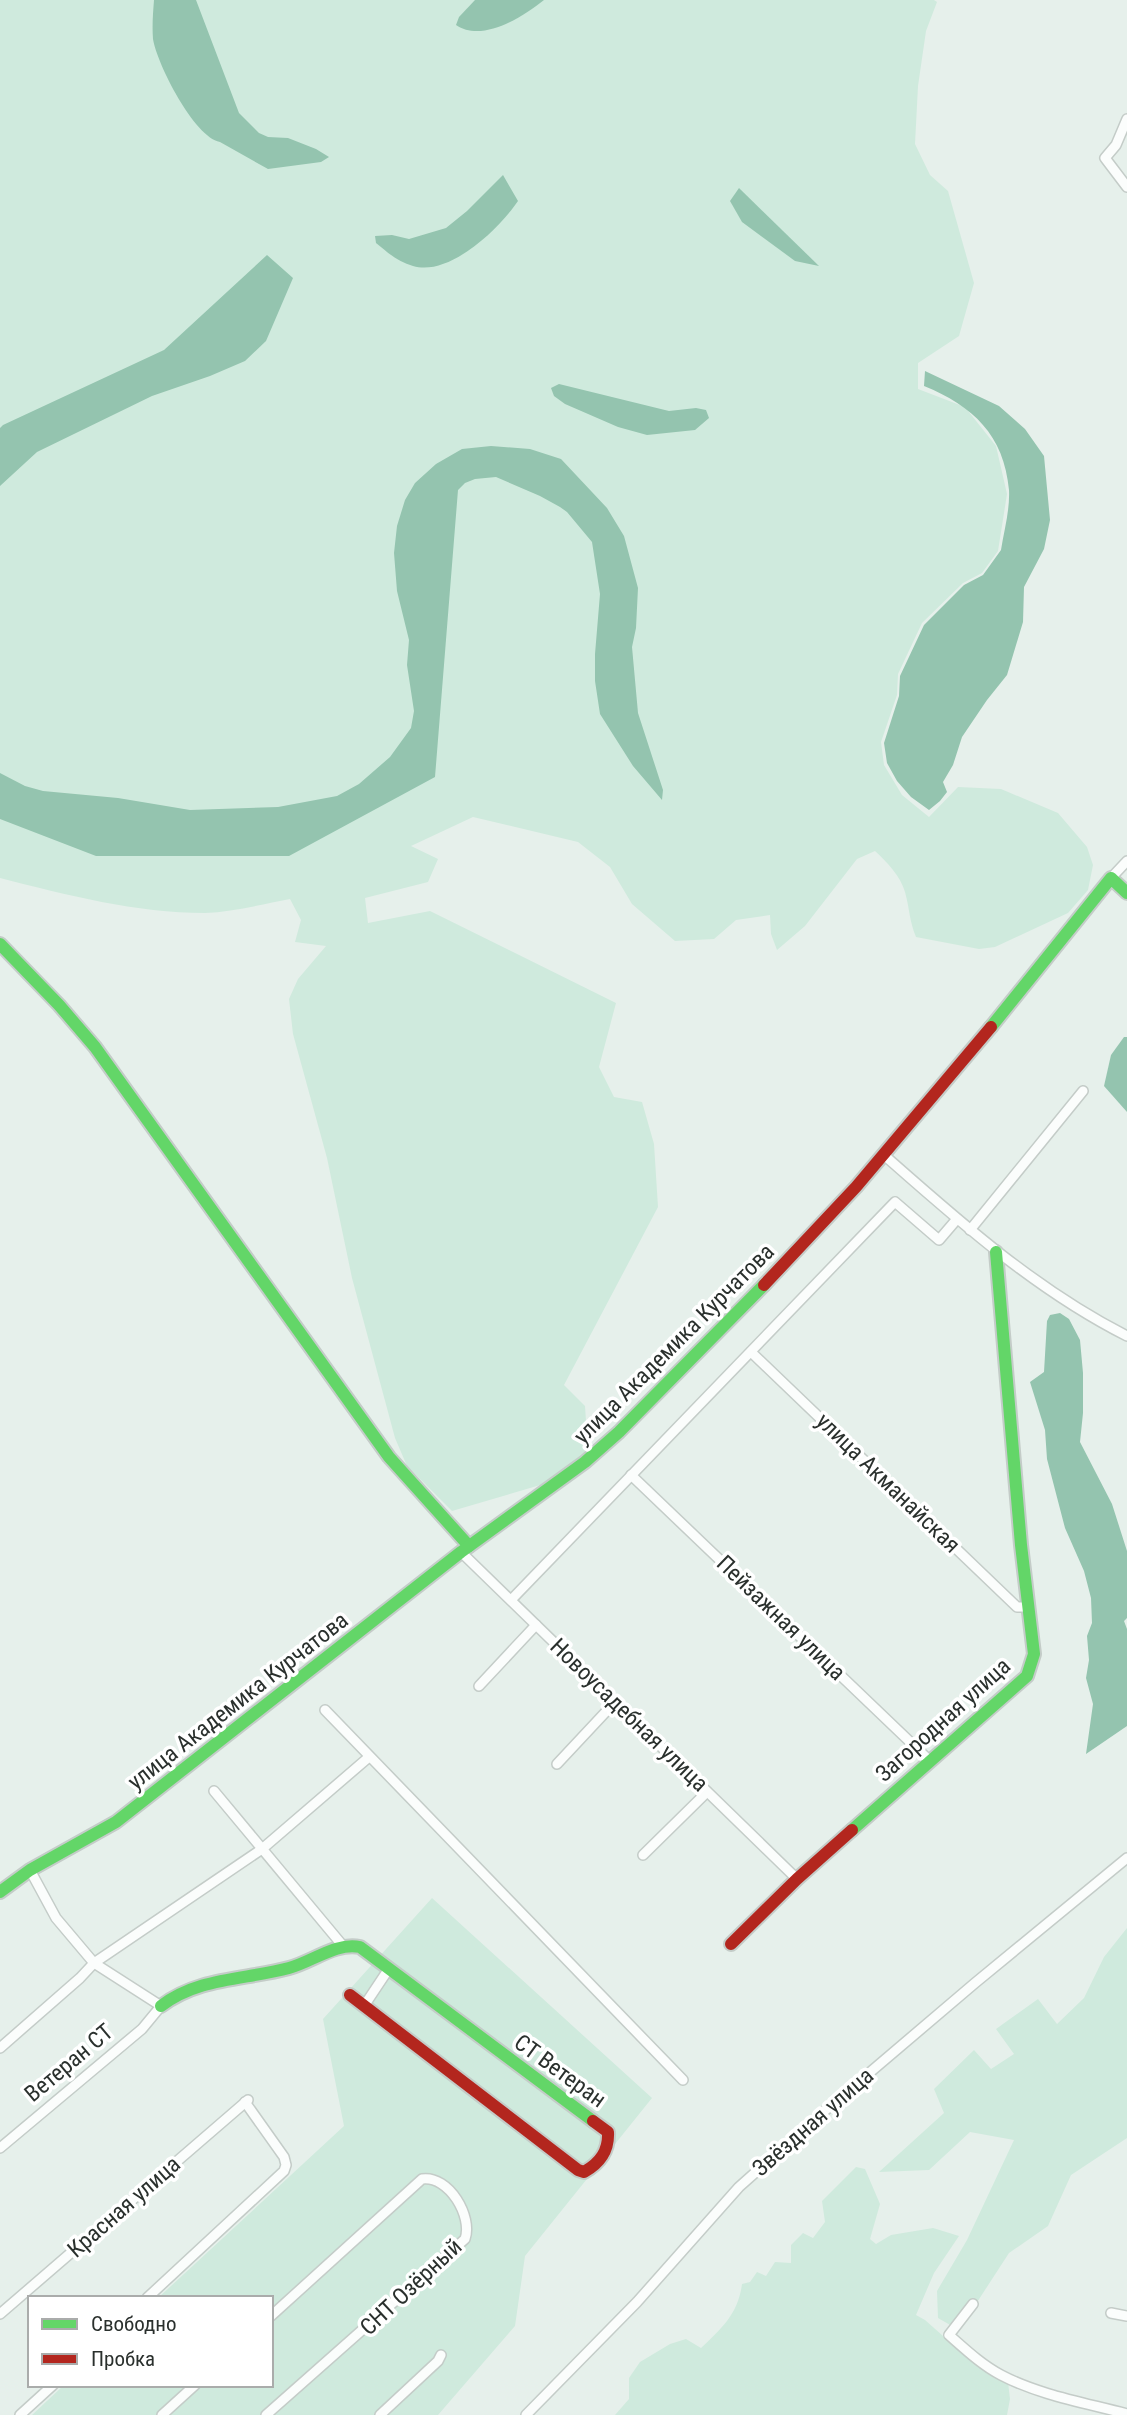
<svg xmlns="http://www.w3.org/2000/svg" width="1127" height="2415" viewBox="0 0 1127 2415" font-family="'Roboto Condensed',sans-serif">
<style>
.green{fill:#cfeadd}
.water{fill:#94c4af}
.lines{fill:none;stroke-linecap:round;stroke-linejoin:round}
.street-casing{stroke:#c4ccc8;stroke-width:12}
.fast-casing{stroke:#c4ccc8;stroke-width:16}
.jam-casing{stroke:#c4ccc8;stroke-width:16}
.street{stroke:#fbfdfc;stroke-width:9}
.fast{stroke:#63d668;stroke-width:12}
.jam{stroke:#b3261e;stroke-width:12}
.labels{text-anchor:middle;dominant-baseline:central;stroke-width:7;stroke-linejoin:round;paint-order:stroke}
.street-label{font-size:23px;fill:#2a302d;stroke:#fff}
</style>
<rect width="100%" height="100%" fill="#e6f0eb"/>
<!-- green -->
<g class="green">
<path d="M0,0H934L937,2L926,31L918,86L915,144L930,175L948,191L974,283L959,336L918,363V389L965,407L996,446L1007,494L998,551L982,573L963,583L922,623L898,674L897,695L881,742L884,765L902,795L929,817L958,787L1001,789L1058,813L1087,847L1093,865L1088,890L1068,913L995,947L979,949L916,937C909,920 910,910 905,892C901,877 887,862 875,851L857,859L805,926L777,950L771,934L770,915L736,920L714,939L675,941L632,904L610,867L578,842L473,817L411,846L438,859L428,882L365,898L368,923L430,911L616,1003L599,1067L614,1097L642,1102L654,1144L658,1207L564,1385L585,1406L588,1451L547,1483L452,1511L407,1466L395,1438L352,1278L327,1158L293,1034L289,999L298,979L326,946L295,942L301,920L290,899C263,904 233,912 205,913C136,913 67,895 0,878Z"/>
<polygon points="432,1898 652,2098 525,2256 515,2326 438,2415 32,2415 64,2385 271,2385 271,2298 158,2298 344,2126 323,2019"/>
<polygon points="1127,1928 1127,2138 1071,2175 1048,2226 1009,2253 959,2330 938,2318 937,2291 967,2240 1014,2140 970,2132 929,2170 879,2172 944,2113 934,2089 974,2050 991,2069 1014,2054 996,2029 1038,1999 1057,2024 1084,1998 1104,1957"/>
<path d="M856,2167L865,2169L880,2204L870,2239L876,2244L891,2235L933,2228L959,2236L934,2273L916,2315L925,2320L978,2367L1008,2382L1010,2399L1007,2415H615L629,2399V2378L640,2362L670,2344L686,2339L701,2348C722,2328 738,2314 742,2284L750,2282L757,2272L766,2276L775,2262L791,2263V2245L803,2233L813,2238L825,2222L822,2201Z"/>
</g>
<!-- water -->
<g class="water">
<path d="M154,0H196L239,113L259,133L268,137L288,138L316,149L329,157L321,162L268,169L220,142C194,137 157,64 153,39C152,26 153,13 154,0Z"/>
<path d="M475,0H544C523,17 482,43 456,25L459,17Z"/>
<path d="M503,175L518,201C499,229 449,277 413,266C398,262 387,252 376,243L375,236L392,235L409,239L446,228L467,211Z"/>
<polygon points="739,188 819,266 795,261 742,222 730,201"/>
<polygon points="267,255 293,278 266,341 245,361 210,376 152,396 37,452 0,486 0,428 3,425 164,350"/>
<path d="M925,371L999,406L1025,429L1044,456L1050,520L1044,549L1024,587L1023,622L1007,675L987,700L962,737L953,765L943,782L947,792L940,801L929,810L911,797L897,781L887,763L884,743L899,696L900,676L924,625L964,585L983,575L1001,550C1004,531 1010,510 1009,490C1004,435 973,406 924,386Z"/>
<polygon points="559,384 669,411 696,408 706,410 709,418 695,430 647,435 618,427 565,404 554,396 551,388"/>
<polygon points="491,446 530,449 561,459 607,508 624,536 638,588 636,628 632,647 638,713 663,790 662,800 633,766 600,714 595,681 595,654 600,594 592,542 567,512 560,507 540,496 496,477 475,479 465,483 458,490 435,777 289,856 96,856 0,819 0,773 25,786 43,791 118,798 190,810 278,807 337,796 359,784 390,757 411,728 414,711 407,665 409,640 397,591 394,553 397,526 405,500 415,483 436,464 462,449"/>
<polygon points="1124,1037 1127,1037 1127,1112 1104,1086 1111,1055"/>
<polygon points="1060,1313 1069,1319 1080,1340 1083,1373 1083,1413 1080,1442 1112,1504 1127,1551 1127,1618 1124,1621 1127,1629 1127,1726 1086,1754 1093,1704 1086,1678 1089,1660 1087,1636 1092,1623 1091,1598 1084,1571 1065,1528 1047,1459 1045,1430 1030,1382 1044,1372 1047,1321 1050,1315"/>
</g>
<g class="lines">
<!-- street casing -->
<g class="street-casing">
<g id="street">
<polyline points="1127,119 1116,145 1105,158 1127,187"/>
<polyline points="1111,878 1127,861"/>
<path d="M884,1155C960,1222 1036,1290 1127,1336"/>
<polyline points="970,1230 1083,1091"/>
<polyline points="751,1352 1017,1607 1029,1607"/>
<polyline points="631,1475 930,1761"/>
<polyline points="461,1552 797,1879"/>
<polyline points="511,1600 895,1202 939,1240 957,1219"/>
<polyline points="479,1686 536,1625"/>
<polyline points="325,1710 683,2080"/>
<polyline points="557,1764 615,1702"/>
<polyline points="214,1791 343,1946"/>
<polyline points="643,1855 707,1792"/>
<polyline points="364,2006 388,1970"/>
<polyline points="0,2048 80,1978 94,1963 262,1849 369,1757"/>
<polyline points="0,2148 142,2029 161,2006 94,1963 56,1918 30,1870"/>
<polyline points="147,2298 284,2171 286,2165 284,2157 245,2102"/>
<path d="M973,2304L949,2335C966,2350 982,2365 1001,2375C1039,2395 1086,2403 1127,2414"/>
<polyline points="1111,2313 1127,2316"/>
<polyline points="0,2314 248,2100"/>
<polyline points="20,2415 53,2385"/>
<polyline points="162,2415 195,2385"/>
<path d="M266,2415L465,2239C473,2217 449,2175 422,2179L271,2316"/>
<polyline points="380,2415 438,2361 441,2355"/>
<polyline points="526,2415 637,2302 739,2187 828,2108 975,1983 1127,1858"/>
</g>
</g>
<!-- fast casing -->
<g class="fast-casing">
<g id="fast">
<polyline points="0,944 59,1005 95,1047 389,1457 469,1546"/>
<polyline points="991,1027 1111,878 1127,893"/>
<polyline points="852,1830 1027,1676 1034,1654 1021,1545 996,1252"/>
<polyline points="0,1892 30,1870 116,1822 461,1552 585,1462 619,1432 764,1285"/>
<path d="M161,2006C199,1977 245,1980 289,1968C312,1962 336,1942 360,1947L593,2121"/>
</g>
</g>
<!-- jam casing -->
<g class="jam-casing">
<g id="jam">
<polyline points="764,1285 856,1187 991,1027"/>
<polyline points="731,1944 797,1879 852,1830"/>
<path d="M350,1995L578,2170L584,2172C600,2163 609,2151 608,2132L593,2121"/>
</g>
</g>
<!-- street -->
<use href="#street" class="street"/>
<!-- fast -->
<use href="#fast" class="fast"/>
<!-- jam -->
<use href="#jam" class="jam"/>
</g>
<g class="labels">
<!-- street labels -->
<g class="street-label">
<text transform="translate(674 1344) rotate(-45)">улица Академика Курчатова</text>
<text transform="translate(888 1483) rotate(44)">улица Акманайская</text>
<text transform="translate(781 1618) rotate(44)">Пейзажная улица</text>
<text transform="translate(238 1701) rotate(-38)">улица Академика Курчатова</text>
<text transform="translate(629 1715) rotate(44)">Новоусадебная улица</text>
<text transform="translate(943 1720) rotate(-42)">Загородная улица</text>
<text transform="translate(69 2063) rotate(-40)">Ветеран СТ</text>
<text transform="translate(560 2071) rotate(36)">СТ Ветеран</text>
<text transform="translate(813 2122) rotate(-41)">Звёздная улица</text>
<text transform="translate(124 2207) rotate(-41)">Красная улица</text>
<text transform="translate(411 2287) rotate(-43)">СНТ Озёрный</text>
</g>
</g>
<!-- legend -->
<rect x="28" y="2296" width="245" height="91" fill="#ffffff" stroke="#aaacab" stroke-width="2"/>
<rect x="42" y="2319" width="35" height="10" fill="#63d668" stroke="#aaacab" stroke-width="2"/>
<text x="91" y="2331" font-size="21" fill="#2a302d">Свободно</text>
<rect x="42" y="2354" width="35" height="10" fill="#b3261e" stroke="#aaacab" stroke-width="2"/>
<text x="91" y="2366" font-size="21" fill="#2a302d">Пробка</text>
</svg>
